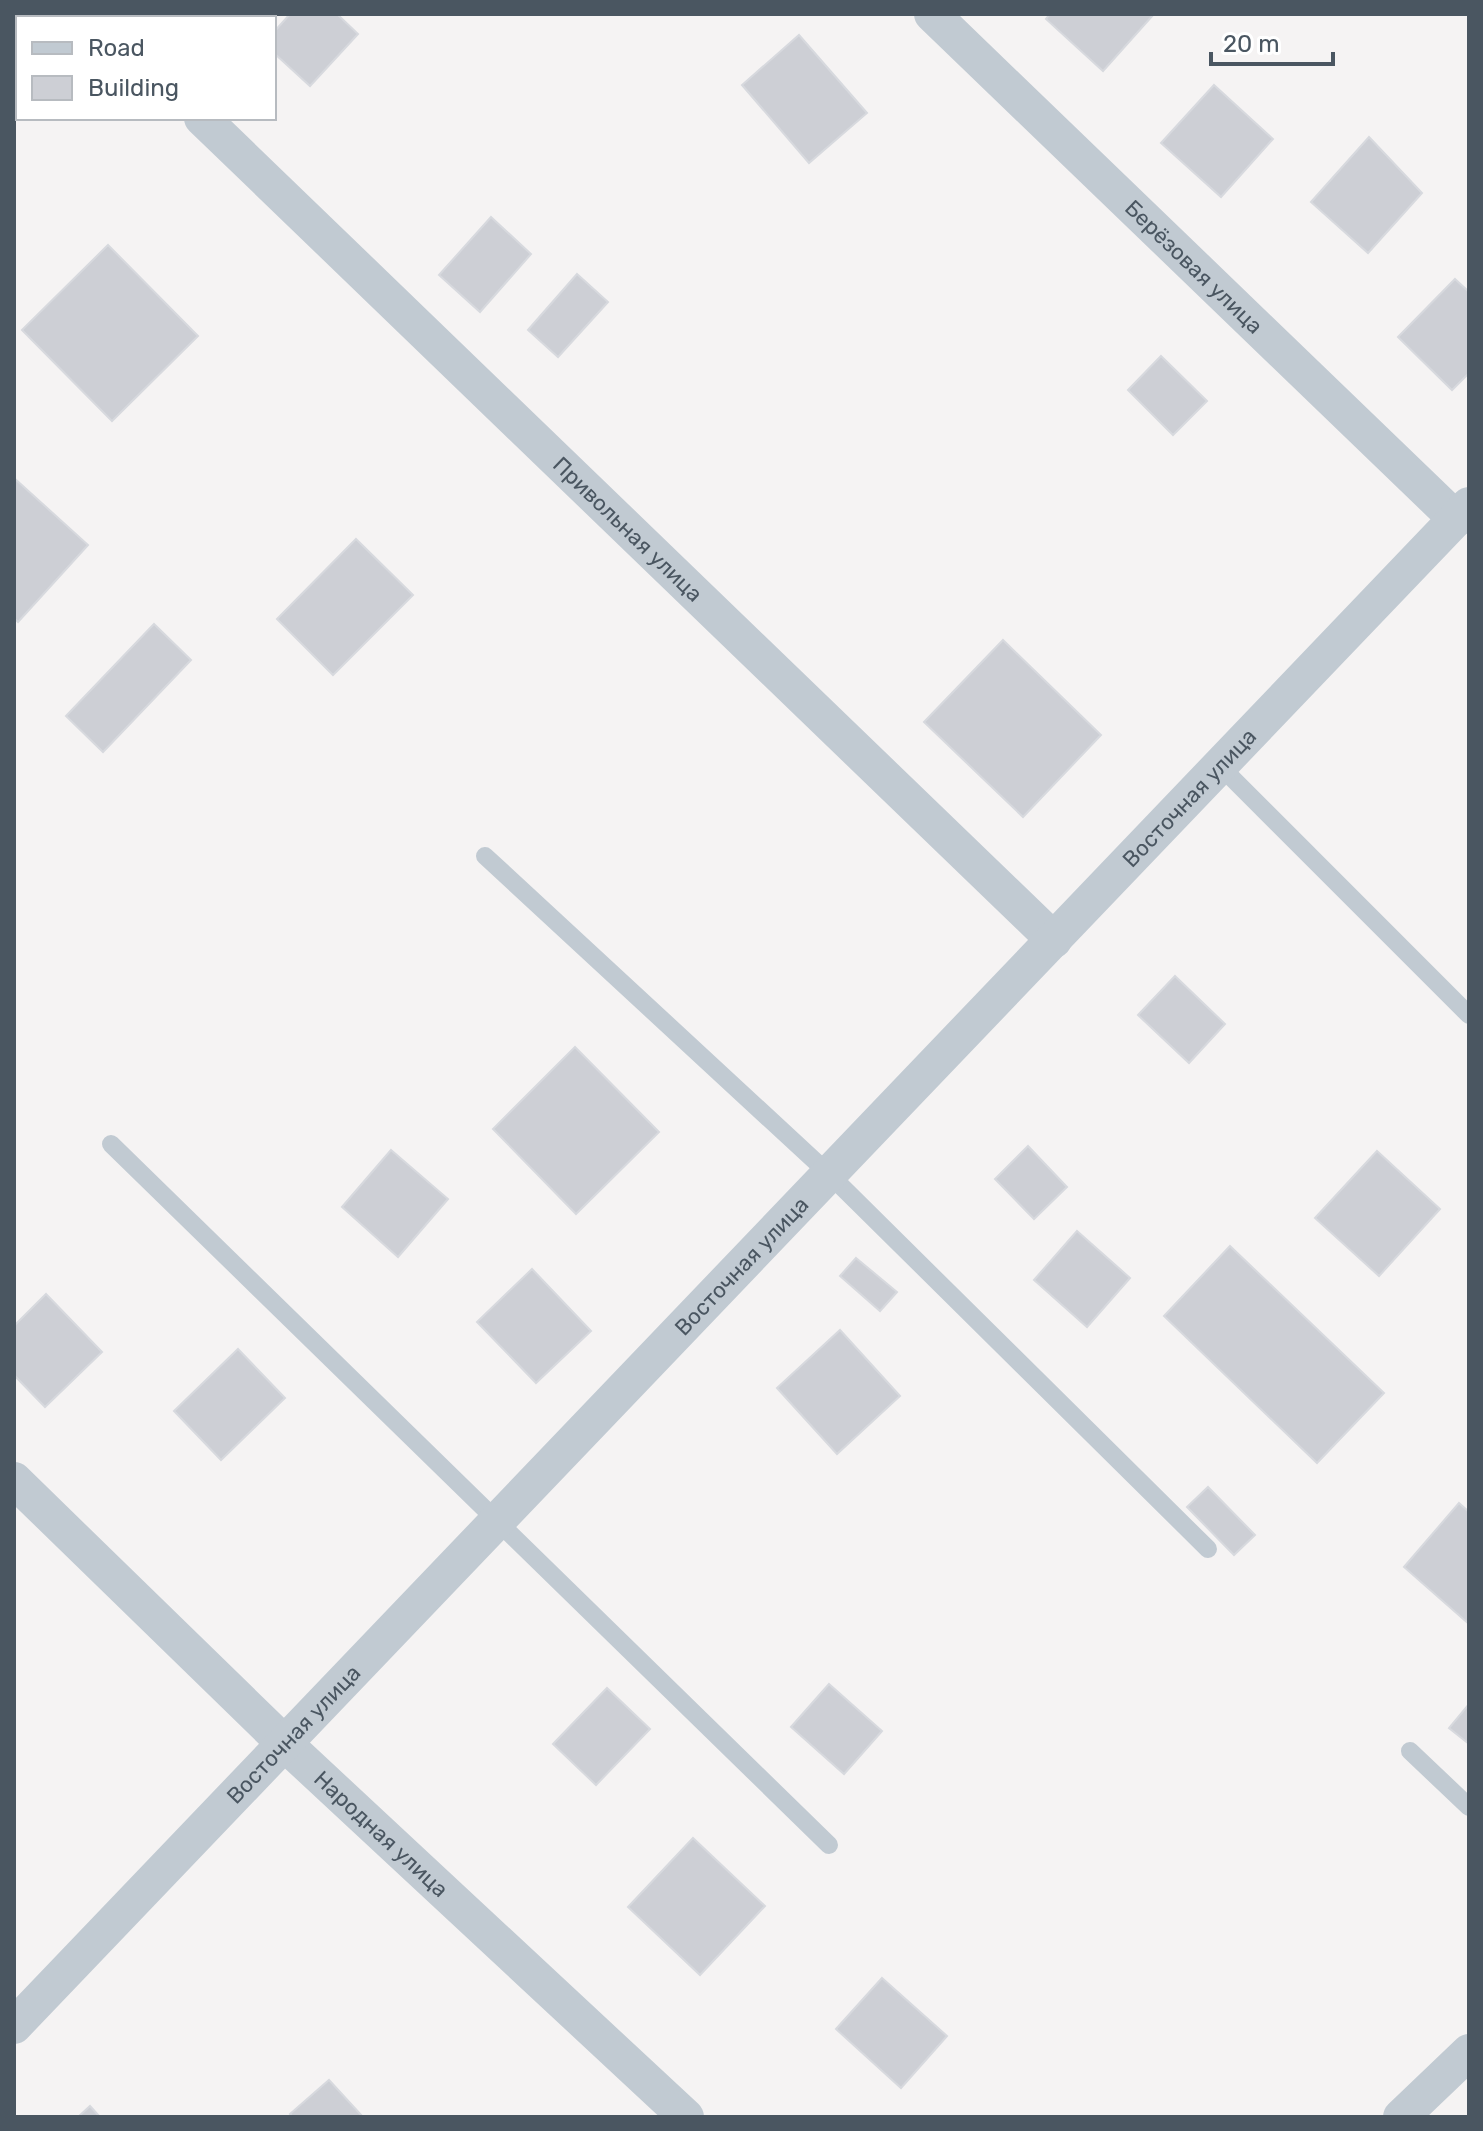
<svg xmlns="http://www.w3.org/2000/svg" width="1483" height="2131" viewBox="0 0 1483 2131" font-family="Rubik,sans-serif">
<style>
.building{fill:#cdcfd5;stroke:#d7d9de;stroke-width:2}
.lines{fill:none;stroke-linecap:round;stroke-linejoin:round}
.service{stroke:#c1cad2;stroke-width:18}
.minor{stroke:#c1cad2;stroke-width:36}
.labels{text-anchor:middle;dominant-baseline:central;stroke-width:8;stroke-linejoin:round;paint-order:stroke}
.street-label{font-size:22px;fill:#4a5661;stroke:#fff}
</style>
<rect width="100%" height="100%" fill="#f5f3f3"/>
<!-- building -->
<g class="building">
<polygon points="290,14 337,14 358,34 310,86 274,53 274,32"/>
<polygon points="1050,14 1154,14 1103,71 1046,19"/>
<polygon points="799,35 867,113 809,163 742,85"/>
<polygon points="1214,85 1273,139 1221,197 1161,143"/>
<polygon points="1369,137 1422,193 1368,253 1311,202"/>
<polygon points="491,217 531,254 480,312 439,275"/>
<polygon points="108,245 198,336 112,421 22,330"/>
<polygon points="577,274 608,302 558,357 528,330"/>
<polygon points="1455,279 1469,292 1469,373 1452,390 1398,337"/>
<polygon points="1161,356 1207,401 1173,435 1128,390"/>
<polygon points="14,478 88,545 18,622 14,618"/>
<polygon points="356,539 413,595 333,675 277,619"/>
<polygon points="154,624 191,660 103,752 66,716"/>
<polygon points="1003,640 1101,735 1023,817 924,722"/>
<polygon points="1175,976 1225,1024 1189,1063 1138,1015"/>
<polygon points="575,1047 659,1132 576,1214 493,1129"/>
<polygon points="1028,1146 1067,1187 1034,1219 995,1179"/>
<polygon points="391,1150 448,1199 398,1257 342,1207"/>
<polygon points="1377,1151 1440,1209 1379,1276 1315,1218"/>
<polygon points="1077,1231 1130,1278 1087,1327 1034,1280"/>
<polygon points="1230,1246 1384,1393 1317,1463 1164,1316"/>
<polygon points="856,1258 897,1292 880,1311 840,1276"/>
<polygon points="532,1269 591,1331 536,1383 477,1322"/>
<polygon points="46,1294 102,1352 45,1407 14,1375 14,1326"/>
<polygon points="840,1330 900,1396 837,1454 777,1388"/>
<polygon points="238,1349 285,1398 221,1460 174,1411"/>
<polygon points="1208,1487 1255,1535 1234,1555 1187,1507"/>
<polygon points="1459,1503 1469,1512 1469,1624 1404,1567"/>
<polygon points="829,1684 882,1731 844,1774 791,1727"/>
<polygon points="607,1688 650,1729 596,1785 553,1744"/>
<polygon points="1469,1704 1469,1744 1449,1728"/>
<polygon points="693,1838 765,1906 700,1975 628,1907"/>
<polygon points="882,1978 947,2036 901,2088 836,2029"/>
<polygon points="329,2080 363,2117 293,2117 290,2114"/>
<polygon points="90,2106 100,2117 78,2117"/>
</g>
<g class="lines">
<!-- service -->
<g class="service">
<polyline points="1220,766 1469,1015"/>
<polyline points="485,856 829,1174 1208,1549"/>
<polyline points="111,1144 829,1845"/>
<polyline points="1410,1751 1469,1807"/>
</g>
<!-- minor -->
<g class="minor">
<polyline points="94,14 98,18"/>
<path id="s1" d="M932,14L1456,519"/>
<polyline points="14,101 18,97"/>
<path id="s2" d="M202,118L1054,940"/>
<path id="s3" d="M14,1480L284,1743L686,2117"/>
<path id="s4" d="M14,2026L1469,505"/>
<polyline points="1401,2117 1469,2052"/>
</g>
</g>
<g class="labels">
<!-- street labels -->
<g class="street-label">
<text stroke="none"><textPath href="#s1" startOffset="364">Берёзовая улица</textPath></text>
<text stroke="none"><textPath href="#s2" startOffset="592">Привольная улица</textPath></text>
<text stroke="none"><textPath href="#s4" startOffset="1700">Восточная улица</textPath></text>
<text stroke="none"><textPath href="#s4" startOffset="1052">Восточная улица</textPath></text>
<text stroke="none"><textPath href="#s4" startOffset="404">Восточная улица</textPath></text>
<text stroke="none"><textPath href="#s3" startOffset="510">Народная улица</textPath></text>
</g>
</g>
<!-- border -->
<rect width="1483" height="2131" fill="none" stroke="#4a5661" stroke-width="32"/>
<!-- legend -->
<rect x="16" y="16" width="260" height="104" fill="#ffffff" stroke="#b7bbc0" stroke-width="2"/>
<rect x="32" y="42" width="40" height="12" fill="#c1cad2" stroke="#b7bbc0" stroke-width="2"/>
<text x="88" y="56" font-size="24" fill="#4a5661">Road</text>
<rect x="32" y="76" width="40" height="24" fill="#cdcfd5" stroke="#b7bbc0" stroke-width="2"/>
<text x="88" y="96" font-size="24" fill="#4a5661">Building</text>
<!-- scale -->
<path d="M1211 52v12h122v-12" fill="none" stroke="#4a5661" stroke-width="4"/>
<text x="1223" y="52" font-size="24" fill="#4a5661" stroke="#ffffff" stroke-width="6" paint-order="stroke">20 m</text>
</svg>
